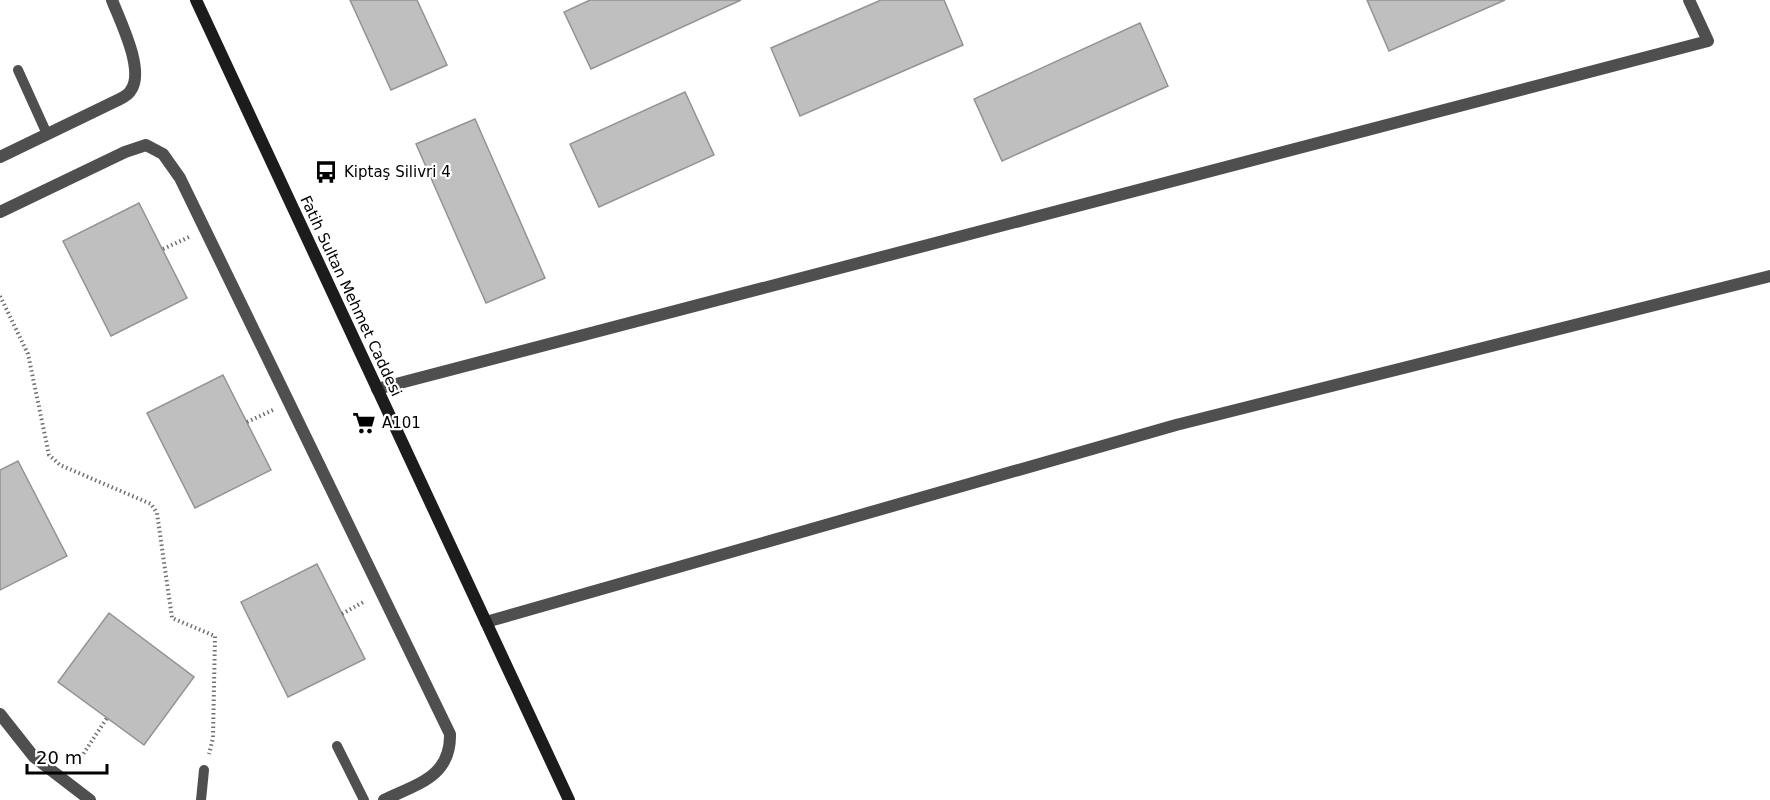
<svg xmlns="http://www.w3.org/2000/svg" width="1770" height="800" viewBox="0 0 1770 800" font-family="'DejaVu Sans',sans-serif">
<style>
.building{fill:#bfbfbf;stroke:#939393;stroke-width:1.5}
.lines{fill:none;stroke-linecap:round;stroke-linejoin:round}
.path{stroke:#717171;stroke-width:4;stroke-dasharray:1.5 3;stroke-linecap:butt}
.lane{stroke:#4f4f4f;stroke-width:10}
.street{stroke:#4f4f4f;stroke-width:12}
.secondary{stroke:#1c1c1c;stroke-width:12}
.labels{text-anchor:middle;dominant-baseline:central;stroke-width:4.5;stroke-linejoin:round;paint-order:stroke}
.poi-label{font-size:15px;fill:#000;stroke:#fff;text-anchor:start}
.street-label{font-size:15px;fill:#000;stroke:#fff}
</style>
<rect width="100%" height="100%" fill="#fff"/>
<!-- building -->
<g class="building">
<polygon points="350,0 417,0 447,65 391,90"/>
<polygon points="590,0 741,0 591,69 564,12"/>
<polygon points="881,0 944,0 963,45 800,116 771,48"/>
<polygon points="1367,0 1505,0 1389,51"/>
<polygon points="1140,23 1168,86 1002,161 974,99"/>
<polygon points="685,92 714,155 599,207 570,144"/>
<polygon points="475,119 545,278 486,303 416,144"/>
<polygon points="139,203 187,298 111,336 63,241"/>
<polygon points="223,375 271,470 195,508 147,413"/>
<polygon points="18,461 67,556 0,590 0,470"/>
<polygon points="317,564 365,659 288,697 241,602"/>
<polygon points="109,613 194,677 144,745 58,682"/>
</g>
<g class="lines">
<!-- path -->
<g class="path">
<polyline points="163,249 189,237"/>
<polyline points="0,296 28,354 49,455 60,465 151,504 157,513 172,618 215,636 213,738 209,754"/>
<polyline points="247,422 273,410"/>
<polyline points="342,614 365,601"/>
<polyline points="76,765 107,718"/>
</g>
<!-- lane -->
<g class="lane">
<polyline points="18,70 47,134"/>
<polyline points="337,746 364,800"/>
<polyline points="201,800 204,770"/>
</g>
<!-- street -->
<g class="street">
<path d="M0,157L120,99C124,97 129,94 131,90C145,70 120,21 112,0"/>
<path d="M0,212L125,152L146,145L163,154L180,178L450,734C451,777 417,784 384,800"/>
<polyline points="377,389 1708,41 1689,0"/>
<polyline points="486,622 1176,425 1770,276"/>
<polyline points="0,714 34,757 90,800"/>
</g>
<!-- secondary -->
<polyline class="secondary" points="196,0 569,800"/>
</g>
<!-- icons -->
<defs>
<g id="bus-bare" transform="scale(1.8)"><path d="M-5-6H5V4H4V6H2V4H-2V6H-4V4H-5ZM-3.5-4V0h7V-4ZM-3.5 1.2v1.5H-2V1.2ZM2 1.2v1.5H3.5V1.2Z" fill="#000" stroke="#fff" stroke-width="2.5" paint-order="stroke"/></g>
<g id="supermarket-bare" transform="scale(1.8)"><path d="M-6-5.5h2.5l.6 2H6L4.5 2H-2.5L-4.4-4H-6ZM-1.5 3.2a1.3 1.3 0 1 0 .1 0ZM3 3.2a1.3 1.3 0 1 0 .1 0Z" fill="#000" stroke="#fff" stroke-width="2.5" paint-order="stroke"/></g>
</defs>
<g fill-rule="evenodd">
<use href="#bus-bare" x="326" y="172"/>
<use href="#supermarket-bare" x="364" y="423"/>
</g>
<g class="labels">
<!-- poi labels -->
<g class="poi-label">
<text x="344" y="172">Kiptaş Silivri 4</text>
<text x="382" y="423">A101</text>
</g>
<!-- street labels -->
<g class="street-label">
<text transform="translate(351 296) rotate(65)">Fatih Sultan Mehmet Caddesi</text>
</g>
</g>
<!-- scale -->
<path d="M27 764v9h80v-9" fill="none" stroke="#000000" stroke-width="3"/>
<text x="36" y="764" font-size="18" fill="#000000" stroke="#ffffff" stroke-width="4.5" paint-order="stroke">20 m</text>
</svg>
